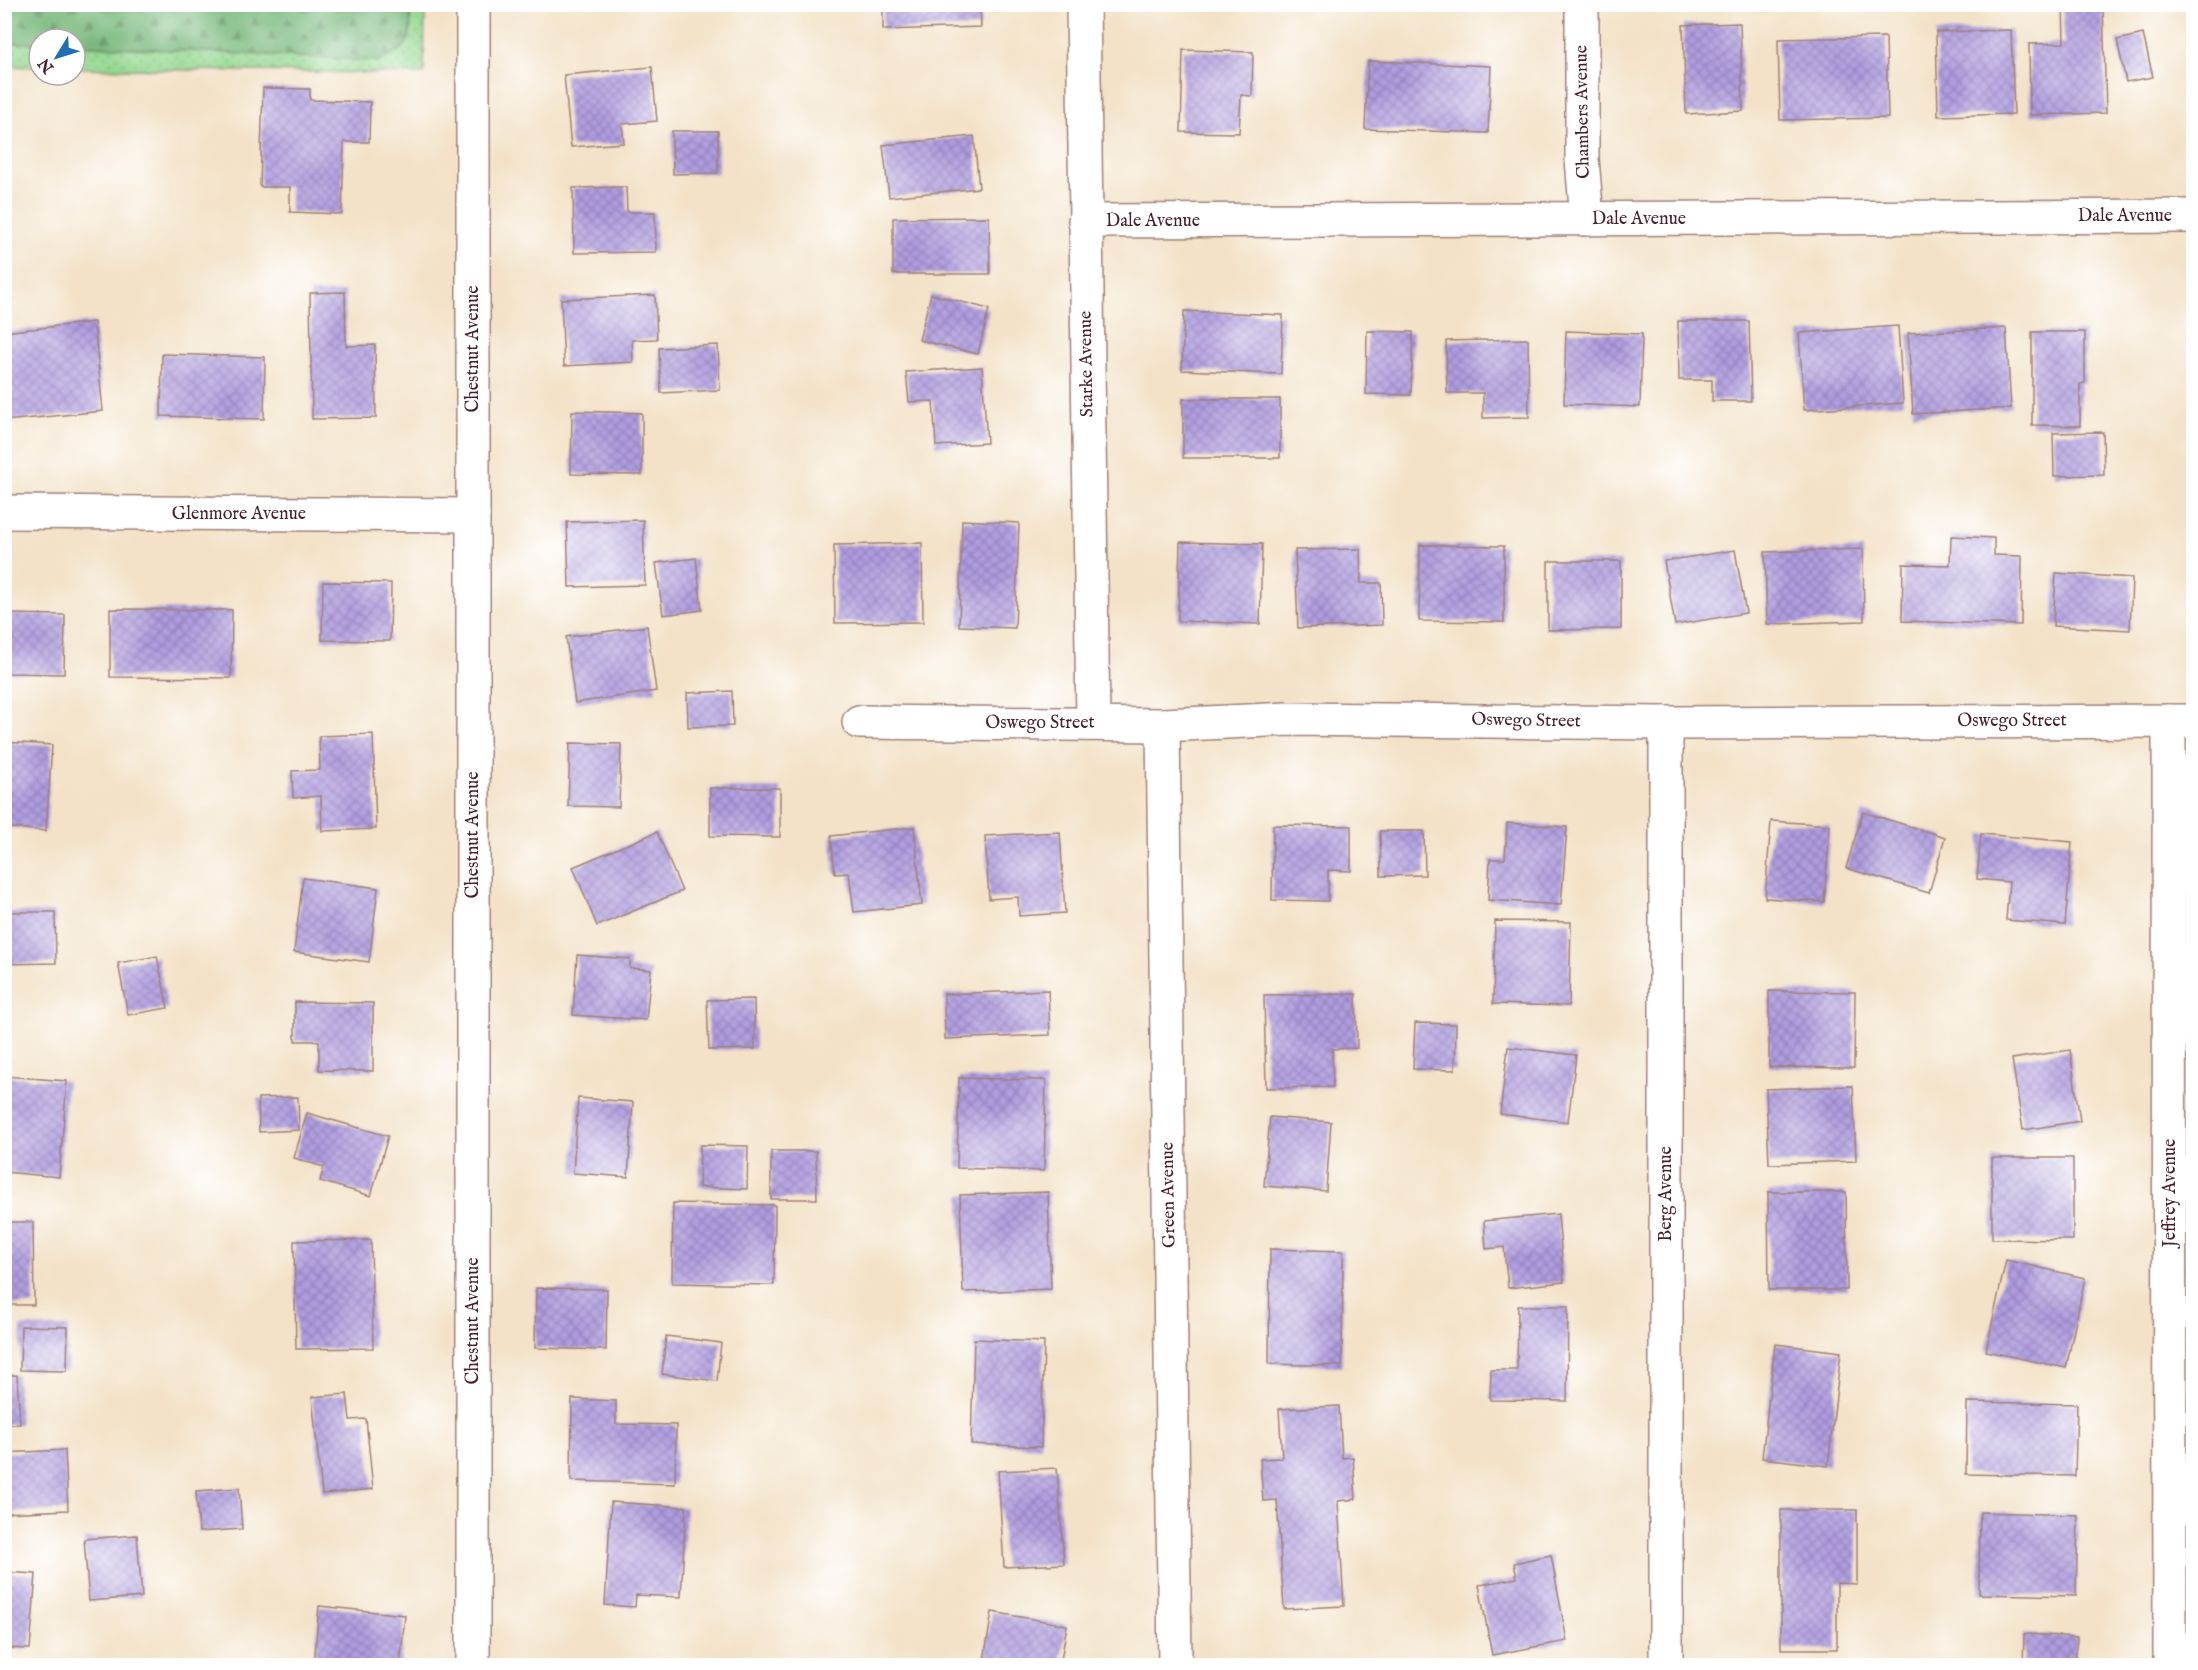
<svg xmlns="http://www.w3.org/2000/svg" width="2198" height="1670" viewBox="0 0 2198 1670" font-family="'IM FELL English',serif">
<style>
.grass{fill:url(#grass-dots);stroke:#6f7c5e;stroke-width:1.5}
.forest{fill:url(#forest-firs);stroke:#606c52;stroke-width:1.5}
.building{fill:url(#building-cross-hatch)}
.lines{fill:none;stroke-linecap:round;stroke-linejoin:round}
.minor-casing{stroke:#9e8079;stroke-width:36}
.minor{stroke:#fff;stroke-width:33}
.labels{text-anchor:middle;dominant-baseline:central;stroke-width:6;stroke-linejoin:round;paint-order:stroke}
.street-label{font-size:18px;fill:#4a1f2b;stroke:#fff}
</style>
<defs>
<pattern id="grass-dots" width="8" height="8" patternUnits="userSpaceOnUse" patternTransform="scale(1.5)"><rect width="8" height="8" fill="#94d890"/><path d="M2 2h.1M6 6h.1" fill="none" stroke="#81b97c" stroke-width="1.8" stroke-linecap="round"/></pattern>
<pattern id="forest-firs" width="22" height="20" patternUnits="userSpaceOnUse" patternTransform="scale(1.5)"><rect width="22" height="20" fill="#77b87a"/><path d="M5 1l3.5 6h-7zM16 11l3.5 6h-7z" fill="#649564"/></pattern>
<pattern id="building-cross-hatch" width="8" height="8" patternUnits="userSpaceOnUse" patternTransform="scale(1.5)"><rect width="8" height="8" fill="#b09de0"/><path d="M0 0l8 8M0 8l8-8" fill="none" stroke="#917fb6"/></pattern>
</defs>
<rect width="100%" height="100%" fill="#fff"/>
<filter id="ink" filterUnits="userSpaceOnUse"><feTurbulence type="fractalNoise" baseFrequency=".0167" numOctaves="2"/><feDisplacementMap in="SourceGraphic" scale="12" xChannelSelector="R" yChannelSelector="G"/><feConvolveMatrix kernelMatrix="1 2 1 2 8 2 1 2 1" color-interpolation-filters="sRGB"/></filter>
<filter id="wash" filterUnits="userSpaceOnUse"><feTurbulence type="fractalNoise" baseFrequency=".008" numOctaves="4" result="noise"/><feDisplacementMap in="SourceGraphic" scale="24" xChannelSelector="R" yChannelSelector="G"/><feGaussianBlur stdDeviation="1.35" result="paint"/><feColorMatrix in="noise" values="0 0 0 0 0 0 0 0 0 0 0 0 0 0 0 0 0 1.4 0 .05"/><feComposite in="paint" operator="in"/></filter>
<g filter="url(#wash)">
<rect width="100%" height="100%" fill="#f3e2c7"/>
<!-- grass -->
<polygon class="grass" points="5,5 425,5 424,74 75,68 75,39 39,39 39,67 5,66"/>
<!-- forest -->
<path class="forest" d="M4,5H410C411,40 414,45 380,61L75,45V39H39V44L5,42Z"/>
<g id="blocks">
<!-- building -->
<g class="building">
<polygon points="883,4 980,4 981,27 883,30"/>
<polygon points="2063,4 2103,4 2106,113 2030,115 2029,44 2064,43"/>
<polygon points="1740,23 1743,111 1686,114 1683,25"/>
<polygon points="2011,30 2014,114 1938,116 1936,32"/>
<polygon points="2143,34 2153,77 2126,82 2117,40"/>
<polygon points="1886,37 1888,118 1780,120 1778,39"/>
<polygon points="1183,50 1253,52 1252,96 1241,95 1239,133 1181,132"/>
<polygon points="1368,61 1491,66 1488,133 1365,129"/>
<polygon points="652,67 657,121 622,124 624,143 571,147 564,75"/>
<polygon points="263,88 310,89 310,100 370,102 369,142 344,142 342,214 290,212 290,187 260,187"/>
<polygon points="672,131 718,131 718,173 673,174"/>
<polygon points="974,136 979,188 889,197 883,145"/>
<polygon points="626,187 627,212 655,212 656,252 574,253 573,188"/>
<polygon points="989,217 990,274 893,274 893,218"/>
<polygon points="345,292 346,346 375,345 376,418 312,419 310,293"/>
<polygon points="931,294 989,309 978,354 919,340"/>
<polygon points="655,295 657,339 632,340 633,362 564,366 561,299"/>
<polygon points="1184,311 1283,315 1281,374 1182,370"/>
<polygon points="1678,321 1749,321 1751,401 1712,401 1712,380 1679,380"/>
<polygon points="94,322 103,411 5,421 4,332"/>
<polygon points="1898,326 1903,403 1804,410 1799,333"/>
<polygon points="2006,328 2011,408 1913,414 1908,333"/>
<polygon points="1367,331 1413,332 1411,395 1366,394"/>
<polygon points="1566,331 1642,334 1640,407 1564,404"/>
<polygon points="2032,332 2085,332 2085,383 2080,384 2080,426 2032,425"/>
<polygon points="1528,339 1529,417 1483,418 1483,393 1447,393 1446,341"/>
<polygon points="718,345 720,390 661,393 659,348"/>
<polygon points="162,354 265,357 264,419 161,416"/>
<polygon points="982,367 987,443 936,446 933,401 909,402 906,372"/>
<rect x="1183" y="399" width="97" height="59"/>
<polygon points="572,411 642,413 642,475 571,474"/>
<polygon points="2103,432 2104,475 2054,476 2053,433"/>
<polygon points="643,520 645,585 569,587 567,522"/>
<polygon points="962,520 1019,523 1015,628 959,626"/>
<polygon points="1951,536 1994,538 1994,555 2022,556 2021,625 1902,621 1903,564 1950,565"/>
<polygon points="1180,542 1262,544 1260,624 1178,621"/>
<polygon points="922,543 923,622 835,623 834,545"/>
<polygon points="1420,545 1504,546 1504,622 1419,621"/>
<polygon points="1360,549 1361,583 1381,583 1382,625 1298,628 1295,550"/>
<polygon points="1863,549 1864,621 1767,624 1765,552"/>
<polygon points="1735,550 1746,613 1675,625 1664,561"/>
<polygon points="696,558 702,610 663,615 656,563"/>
<polygon points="1548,561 1621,561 1621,629 1548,630"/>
<polygon points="2056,573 2132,578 2130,630 2053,626"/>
<polygon points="323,582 391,583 390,641 322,640"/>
<polygon points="110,609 232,610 231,678 110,677"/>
<polygon points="4,614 65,615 64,674 4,673"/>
<polygon points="647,626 656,691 575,703 566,637"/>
<polygon points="732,691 733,726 688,727 687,693"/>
<polygon points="373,734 376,829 322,831 321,796 293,798 292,771 320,770 319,736"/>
<polygon points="4,742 52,745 46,831 4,827"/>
<polygon points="570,743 621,744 619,807 568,806"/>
<polygon points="710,788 780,788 780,837 710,836"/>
<polygon points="1863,812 1945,837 1929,893 1846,868"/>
<polygon points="1771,821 1830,825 1824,902 1765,898"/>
<polygon points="1507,823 1567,827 1561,905 1488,900 1490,859 1505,859"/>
<polygon points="1273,825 1351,826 1351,871 1328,870 1328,901 1272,900"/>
<polygon points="914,827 922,905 854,912 849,873 835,874 831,836"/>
<polygon points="1380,831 1424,831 1425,875 1381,876"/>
<polygon points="657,832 682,891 597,926 573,867"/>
<polygon points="1060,832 1065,913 1019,916 1018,897 989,899 985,836"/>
<polygon points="1981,834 2072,842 2065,925 2006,920 2009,882 1977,879"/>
<polygon points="303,878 378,888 369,962 294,952"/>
<polygon points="4,912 55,912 56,963 4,964"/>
<polygon points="1495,921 1571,922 1569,1006 1493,1004"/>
<polygon points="577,955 630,959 630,968 651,970 646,1020 573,1015"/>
<polygon points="157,956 168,1008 128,1015 118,963"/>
<polygon points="1048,990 1050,1035 945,1039 944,994"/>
<polygon points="1769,991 1855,992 1854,1068 1769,1067"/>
<polygon points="1356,994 1357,1048 1332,1049 1333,1087 1266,1088 1264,995"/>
<polygon points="754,999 755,1049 709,1050 707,1000"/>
<polygon points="295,1002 373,1003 373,1071 319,1070 319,1041 295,1041"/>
<polygon points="1415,1023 1456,1024 1455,1070 1413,1069"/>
<polygon points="1508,1047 1576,1055 1568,1122 1500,1114"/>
<polygon points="2070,1050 2080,1121 2023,1130 2012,1059"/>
<polygon points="4,1076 67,1081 59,1177 4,1172"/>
<polygon points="959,1078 1046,1080 1044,1171 957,1168"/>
<polygon points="1853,1086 1856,1161 1769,1164 1766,1089"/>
<polygon points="298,1097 299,1130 259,1132 258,1098"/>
<polygon points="578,1098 633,1102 628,1177 573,1173"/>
<polygon points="307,1113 388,1136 371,1196 320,1181 324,1167 294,1158"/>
<polygon points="1270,1117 1331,1122 1326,1191 1264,1186"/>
<polygon points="700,1145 748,1146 747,1189 699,1187"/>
<polygon points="771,1151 816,1151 817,1199 771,1199"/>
<polygon points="1992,1158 2073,1158 2073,1240 1992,1239"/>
<polygon points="1048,1192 1051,1289 963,1292 960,1195"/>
<polygon points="1768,1192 1846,1192 1847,1290 1769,1290"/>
<polygon points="673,1203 775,1205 774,1285 672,1283"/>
<polygon points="1558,1214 1564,1282 1508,1288 1504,1247 1486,1249 1484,1221"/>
<polygon points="4,1222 33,1222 34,1305 4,1305"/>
<polygon points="371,1240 373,1348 296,1349 294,1241"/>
<polygon points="1270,1249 1343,1251 1342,1366 1269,1364"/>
<polygon points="2006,1260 2085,1278 2066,1368 1986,1351"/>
<polygon points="536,1288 607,1289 606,1350 535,1348"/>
<polygon points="1518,1306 1568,1306 1567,1401 1490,1400 1491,1370 1517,1370"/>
<polygon points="21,1326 68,1327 67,1371 20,1370"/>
<polygon points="666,1336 721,1343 717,1381 662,1374"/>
<polygon points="974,1339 1044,1342 1041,1447 971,1444"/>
<polygon points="1775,1344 1841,1352 1828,1466 1762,1458"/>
<polygon points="17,1375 20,1424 4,1424 4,1376"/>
<polygon points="347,1394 350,1420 366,1419 373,1489 322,1494 312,1397"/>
<polygon points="572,1399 616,1401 616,1424 676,1425 675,1484 571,1481"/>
<polygon points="1967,1402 2077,1404 2075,1476 1966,1474"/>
<polygon points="1339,1406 1342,1458 1353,1457 1356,1499 1338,1501 1344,1606 1284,1609 1277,1500 1263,1501 1260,1459 1282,1458 1279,1409"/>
<polygon points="65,1450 68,1510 4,1513 4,1453"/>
<polygon points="1057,1468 1064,1564 1004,1567 998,1471"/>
<polygon points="239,1488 242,1529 199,1532 196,1491"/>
<polygon points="611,1502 686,1507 681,1597 636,1595 635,1607 605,1605"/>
<polygon points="1781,1510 1857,1510 1857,1584 1837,1583 1837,1649 1781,1649"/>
<polygon points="1980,1512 2078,1515 2076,1596 1979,1594"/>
<polygon points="137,1535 142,1597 89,1601 84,1539"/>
<polygon points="1551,1555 1567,1641 1492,1655 1479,1585 1517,1578 1514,1563"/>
<polygon points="4,1572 36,1574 30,1649 4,1648"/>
<polygon points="319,1606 405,1615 400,1666 314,1666"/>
<polygon points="992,1612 1067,1625 1060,1666 983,1666"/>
<polygon points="2024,1634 2077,1637 2075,1666 2023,1666"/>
</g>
</g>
</g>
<g filter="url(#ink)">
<use href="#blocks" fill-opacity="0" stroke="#9e8079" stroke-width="1.5"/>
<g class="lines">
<!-- minor casing -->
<g class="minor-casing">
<g id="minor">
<polyline points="473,4 473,1666"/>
<polyline points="1083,4 1093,723"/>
<polyline points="1582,4 1582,159 1587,219"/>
<polyline points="1085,221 2194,216"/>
<polyline points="4,512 473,515"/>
<polyline points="2169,721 2170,1666"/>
<polyline points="859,722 1163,725 1288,719 1666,723 2194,721"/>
<polyline points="1666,723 1666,1666"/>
<polyline points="1163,725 1175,1666"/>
</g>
</g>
<!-- minor -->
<use href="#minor" class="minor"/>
</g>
</g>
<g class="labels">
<!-- street labels -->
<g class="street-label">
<text transform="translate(1583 112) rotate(-91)">Chambers Avenue</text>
<text x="2125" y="216">Dale Avenue</text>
<text x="1639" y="219">Dale Avenue</text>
<text x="1153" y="221">Dale Avenue</text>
<text transform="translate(473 349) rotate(-90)">Chestnut Avenue</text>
<text transform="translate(1087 364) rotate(-91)">Starke Avenue</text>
<text x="239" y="514">Glenmore Avenue</text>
<text transform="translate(1526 721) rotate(1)">Oswego Street</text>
<text x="2012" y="721">Oswego Street</text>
<text x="1040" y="723">Oswego Street</text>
<text transform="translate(473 835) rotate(-90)">Chestnut Avenue</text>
<text transform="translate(2170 1193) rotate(-90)">Jeffrey Avenue</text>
<text transform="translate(1666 1194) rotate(-90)">Berg Avenue</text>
<text transform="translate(1169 1195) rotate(-91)">Green Avenue</text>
<text transform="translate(473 1321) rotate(-90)">Chestnut Avenue</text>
</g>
</g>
<!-- margin -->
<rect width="2198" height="1670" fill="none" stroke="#fff" stroke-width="24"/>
<!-- north arrow -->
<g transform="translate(57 57) rotate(232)"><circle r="28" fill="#ffffff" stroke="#b7a5aa" stroke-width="1.5"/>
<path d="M0-4.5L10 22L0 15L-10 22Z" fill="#1f6fb2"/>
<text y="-9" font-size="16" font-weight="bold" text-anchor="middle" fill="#4a1f2b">N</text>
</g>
</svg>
